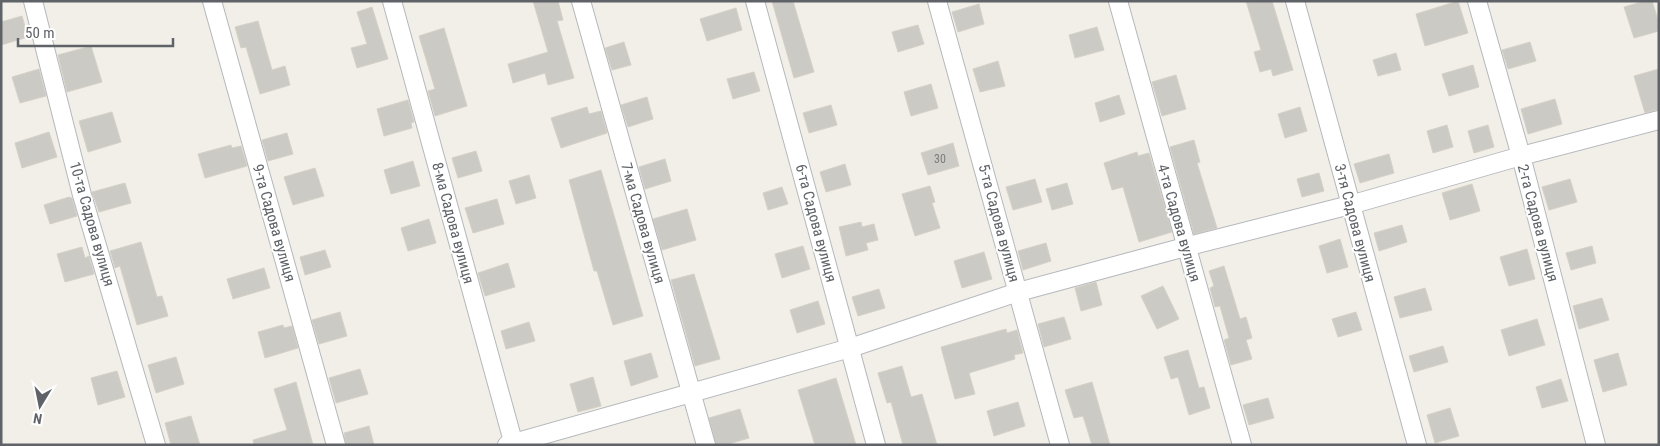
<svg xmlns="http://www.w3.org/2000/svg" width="1660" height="446" viewBox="0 0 1660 446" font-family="'Roboto Condensed',sans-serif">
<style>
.building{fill:#cccac5;stroke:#d6d1c6}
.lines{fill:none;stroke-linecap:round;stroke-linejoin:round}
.street-casing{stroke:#b5b8bc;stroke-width:20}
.street{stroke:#fff;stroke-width:18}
.labels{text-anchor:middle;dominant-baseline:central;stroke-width:4;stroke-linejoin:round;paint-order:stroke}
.number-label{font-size:12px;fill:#7a7d7f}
.street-label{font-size:15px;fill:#5f6368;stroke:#fff}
</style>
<rect width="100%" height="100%" fill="#f1efe8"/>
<!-- building -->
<g class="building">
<polygon points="533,1 558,1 563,20 557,21 574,78 548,85 545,73 513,83 508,64 548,52"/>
<polygon points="772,1 793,1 814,72 794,78"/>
<polygon points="1246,1 1272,1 1293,70 1273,76 1271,69 1260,72 1254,52 1261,50"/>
<polygon points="1458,1 1468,33 1425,46 1416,14"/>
<polygon points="1645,1 1652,1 1659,23 1659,31 1634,38 1624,7"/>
<polygon points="979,4 984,24 958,32 952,12"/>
<polygon points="372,7 388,59 357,68 351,48 367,44 357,12"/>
<polygon points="736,8 742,30 707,41 700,19"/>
<polygon points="22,16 28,37 1,45 1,22"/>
<polygon points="258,21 272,70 285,66 290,85 260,94 246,47 241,48 235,27"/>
<polygon points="918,25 924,44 898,52 892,32"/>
<polygon points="1097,27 1104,50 1075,58 1069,35"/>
<polygon points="444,28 467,106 435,116 428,91 435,89 419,36"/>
<polygon points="624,42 631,65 612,70 605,48"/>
<polygon points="1530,42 1536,61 1508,69 1502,50"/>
<polygon points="91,46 102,82 67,92 58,55"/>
<polygon points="1396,53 1401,70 1378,76 1373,60"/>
<polygon points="998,61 1005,86 980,92 973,69"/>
<polygon points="1473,65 1479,87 1449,96 1442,74"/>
<polygon points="39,69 46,96 20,103 12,77"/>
<polygon points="1659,69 1659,109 1645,113 1634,76"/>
<polygon points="754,72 760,91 733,99 727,79"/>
<polygon points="1176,75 1186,109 1162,116 1152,82"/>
<polygon points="931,84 938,108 911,116 904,92"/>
<polygon points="1119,95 1125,114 1100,122 1095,103"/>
<polygon points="647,97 653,119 628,127 621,105"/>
<polygon points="1555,99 1562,124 1528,134 1521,109"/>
<polygon points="408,100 414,122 411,123 412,128 384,136 377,109"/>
<polygon points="831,105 837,125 809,133 803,113"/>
<polygon points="587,107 589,114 601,111 607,133 561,148 551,118"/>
<polygon points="1300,107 1307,131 1285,138 1278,114"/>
<polygon points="112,112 121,142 88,152 79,121"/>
<polygon points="1447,125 1453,147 1433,153 1427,131"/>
<polygon points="1488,125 1494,147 1474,153 1468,131"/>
<polygon points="49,132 57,157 22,168 15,143"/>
<polygon points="287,133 293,154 268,161 262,140"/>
<polygon points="1194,140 1200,162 1197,163 1217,228 1194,234 1170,147"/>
<polygon points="953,143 959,166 928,175 921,153"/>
<polygon points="231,145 232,148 241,146 247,166 205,178 198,154"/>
<polygon points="476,151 482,171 458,178 452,158"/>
<polygon points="1137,152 1138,156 1149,153 1172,232 1139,242 1123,187 1112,190 1104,163"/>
<polygon points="1389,154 1394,173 1360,183 1354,164"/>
<polygon points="665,159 671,181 645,189 639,167"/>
<polygon points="413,161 420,186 391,194 384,170"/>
<polygon points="845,164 851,185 826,192 820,172"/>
<polygon points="315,168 324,196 293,205 284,177"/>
<polygon points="601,170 643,316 613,325 597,271 594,271 569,180"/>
<polygon points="1319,173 1324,191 1302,197 1297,179"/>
<polygon points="529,175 536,198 516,204 509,181"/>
<polygon points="1035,179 1042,202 1013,210 1006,187"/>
<polygon points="1570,179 1577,202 1549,210 1542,187"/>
<polygon points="125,183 131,203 99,212 92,192"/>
<polygon points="1067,183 1073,204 1052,210 1046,189"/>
<polygon points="1472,184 1480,211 1450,220 1442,193"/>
<polygon points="930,186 935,202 932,203 940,228 915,236 902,194"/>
<polygon points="782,187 788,204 768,210 763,193"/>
<polygon points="69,197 72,198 77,216 50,224 44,205"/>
<polygon points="497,199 504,224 473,233 465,208"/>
<polygon points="687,209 696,240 662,250 653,219"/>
<polygon points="429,219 436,243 408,251 401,228"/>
<polygon points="861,222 862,227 874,224 878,240 866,243 868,250 846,256 839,227"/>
<polygon points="1402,225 1407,242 1379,251 1374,233"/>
<polygon points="1340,239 1348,267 1327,273 1319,246"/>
<polygon points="141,242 157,297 162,296 168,316 137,325 120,266 115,268 110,251"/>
<polygon points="1046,243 1051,261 1023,270 1018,251"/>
<polygon points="803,246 810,269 782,278 775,254"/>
<polygon points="1592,246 1596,263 1571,270 1566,253"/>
<polygon points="82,247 85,258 89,256 94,274 65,282 57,254"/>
<polygon points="1527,249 1535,279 1509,286 1500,257"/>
<polygon points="325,250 331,267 305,275 300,257"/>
<polygon points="984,252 992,279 962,288 954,261"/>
<polygon points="508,263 515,287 485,296 478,273"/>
<polygon points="1224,266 1240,319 1246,317 1252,338 1246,340 1252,359 1231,365 1224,340 1229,338 1220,306 1215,307 1210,288 1214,286 1209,271"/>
<polygon points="264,268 270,288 233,299 227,279"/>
<polygon points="694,274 720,359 695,366 671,280"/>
<polygon points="1096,282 1102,305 1081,311 1075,288"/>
<polygon points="1163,286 1179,319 1157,329 1141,296"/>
<polygon points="1425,288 1432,310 1400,318 1394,297"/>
<polygon points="879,289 885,308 858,316 852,297"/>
<polygon points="1602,298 1609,320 1579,329 1573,306"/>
<polygon points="818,301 825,324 797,333 790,310"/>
<polygon points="340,312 347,336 319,344 312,320"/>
<polygon points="1356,312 1362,330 1338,337 1332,319"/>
<polygon points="1064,317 1071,339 1044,347 1038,324"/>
<polygon points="1537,319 1545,345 1509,356 1501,330"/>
<polygon points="529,322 535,341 506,349 501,331"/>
<polygon points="283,325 284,328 292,326 298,348 265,358 258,332"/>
<polygon points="1006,329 1007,333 1017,330 1023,353 1014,355 1015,359 969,373 975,394 955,399 941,347"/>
<polygon points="1443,346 1448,362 1414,372 1409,356"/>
<polygon points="1188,350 1199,388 1204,387 1210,408 1189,415 1178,377 1171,379 1164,357"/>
<polygon points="651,353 658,377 631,386 624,361"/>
<polygon points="1618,353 1627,385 1603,392 1594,360"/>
<polygon points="176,357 184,384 156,393 148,365"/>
<polygon points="902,366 911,397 922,394 937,445 903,445 891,402 887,403 878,373"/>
<polygon points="360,369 368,394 336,403 329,378"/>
<polygon points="117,371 125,397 98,405 91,378"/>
<polygon points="593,377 601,406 578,412 570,384"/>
<polygon points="836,378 856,445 815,445 798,390"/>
<polygon points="1561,379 1568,401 1542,408 1536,387"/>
<polygon points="296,382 313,445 254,445 253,440 287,430 274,389"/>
<polygon points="1092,382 1110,445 1092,445 1083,416 1074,418 1065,390"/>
<polygon points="1268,398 1274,418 1249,425 1243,405"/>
<polygon points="1018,402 1025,426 994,436 987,411"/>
<polygon points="1450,408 1459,436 1435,443 1427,415"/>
<polygon points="740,409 749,438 725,445 716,445 709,418"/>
<polygon points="191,416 200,445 171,445 165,423"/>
<polygon points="369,426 374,445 346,445 344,433"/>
</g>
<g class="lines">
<!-- street casing -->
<g class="street-casing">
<g id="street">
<polyline points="33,1 82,195 156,445"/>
<polyline points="212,1 336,445"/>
<polyline points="392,1 514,445"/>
<polyline points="581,1 706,445"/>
<polyline points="755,1 876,445"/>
<polyline points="937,1 1060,445"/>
<polyline points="1118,1 1242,445"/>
<polyline points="1295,1 1417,445"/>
<polyline points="1477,1 1521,156 1596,445"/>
<polyline points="507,445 850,348 1018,292 1185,247 1350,205 1521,156 1659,120"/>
</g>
</g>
<!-- street -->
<use href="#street" class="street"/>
</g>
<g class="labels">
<!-- number labels -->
<g class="number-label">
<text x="940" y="159">30</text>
</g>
<!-- street labels -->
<g class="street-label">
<text transform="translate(274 223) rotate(74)">9-та Садова вулиця</text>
<text transform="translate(453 223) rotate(75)">8-ма Садова вулиця</text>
<text transform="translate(643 223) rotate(74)">7-ма Садова вулиця</text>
<text transform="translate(816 223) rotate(75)">6-та Садова вулиця</text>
<text transform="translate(999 223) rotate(75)">5-та Садова вулиця</text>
<text transform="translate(1179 223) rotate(74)">4-та Садова вулиця</text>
<text transform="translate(1355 223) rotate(75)">3-тя Садова вулиця</text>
<text transform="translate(1538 223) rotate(75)">2-га Садова вулиця</text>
<text transform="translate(92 224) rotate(74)">10-та Садова вулиця</text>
</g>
</g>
<!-- border -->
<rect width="1660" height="446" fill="none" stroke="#5f6368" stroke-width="5"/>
<!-- north arrow -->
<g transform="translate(40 406) rotate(190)" stroke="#ffffff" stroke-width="4" paint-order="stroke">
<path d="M0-4L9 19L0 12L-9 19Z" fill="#5f6368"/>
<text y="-8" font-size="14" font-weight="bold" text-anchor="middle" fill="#5f6368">N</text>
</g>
<!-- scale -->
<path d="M18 38v8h155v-8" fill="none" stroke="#5f6368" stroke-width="2.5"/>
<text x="25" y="38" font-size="15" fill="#5f6368" stroke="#ffffff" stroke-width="4" paint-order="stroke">50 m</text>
</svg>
